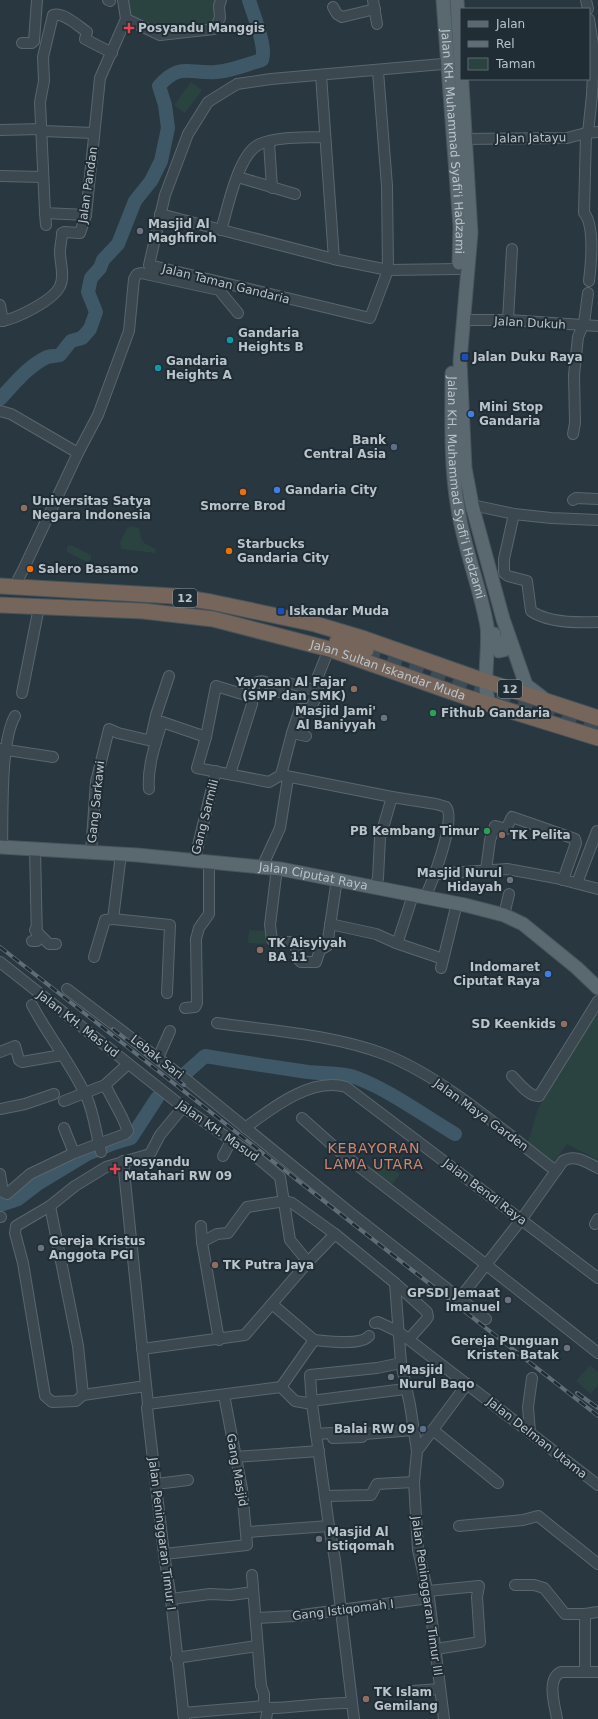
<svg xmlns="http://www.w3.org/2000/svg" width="598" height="1719" viewBox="0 0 598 1719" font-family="'DejaVu Sans',sans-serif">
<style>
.green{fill:#2b4340}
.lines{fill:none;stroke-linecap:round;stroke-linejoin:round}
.river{stroke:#3f5868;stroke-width:14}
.highway-tunnel{stroke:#3e4c55;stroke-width:15;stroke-dasharray:15 8;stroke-linecap:butt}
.minor-casing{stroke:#5a666d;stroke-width:12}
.major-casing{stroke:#49545c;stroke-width:15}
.highway-casing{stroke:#47535a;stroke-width:17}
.minor{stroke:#3c4850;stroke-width:10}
.major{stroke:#5a6870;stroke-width:13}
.highway{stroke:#76655a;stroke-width:15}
.rail-casing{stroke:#5e6d77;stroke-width:4}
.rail{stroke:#212d35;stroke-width:2.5;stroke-dasharray:8;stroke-linecap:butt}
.health-dot{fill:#e0444e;stroke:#212d35;stroke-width:1.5}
.worship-dot{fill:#6b7280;stroke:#212d35;stroke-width:1.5}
.culture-dot{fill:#0f9aa8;stroke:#212d35;stroke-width:1.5}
.transit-dot{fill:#1a4fb4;stroke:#212d35;stroke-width:1.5}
.shop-dot{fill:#3f7fe0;stroke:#212d35;stroke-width:1.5}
.service-dot{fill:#5c6f8a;stroke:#212d35;stroke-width:1.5}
.food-dot{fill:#e8710a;stroke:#212d35;stroke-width:1.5}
.education-dot{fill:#8d6e63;stroke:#212d35;stroke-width:1.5}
.leisure-dot{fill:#2e9e5b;stroke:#212d35;stroke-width:1.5}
.labels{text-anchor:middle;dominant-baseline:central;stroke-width:4;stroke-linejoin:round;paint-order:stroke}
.shield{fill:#212d35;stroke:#8b969d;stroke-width:1}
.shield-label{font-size:11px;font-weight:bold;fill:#b9c3ca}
.poi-label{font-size:12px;font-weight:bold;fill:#b9c3ca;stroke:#212d35;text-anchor:start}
.street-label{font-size:12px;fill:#b9c3ca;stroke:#212d35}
.quarter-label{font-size:14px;letter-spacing:1px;fill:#cf866f;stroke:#212d35}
</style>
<rect width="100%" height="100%" fill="#283740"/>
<!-- green -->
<g class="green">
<polygon points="128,0 216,0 213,22 162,31 131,16"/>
<polygon points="191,82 202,90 185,113 174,105"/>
<polygon points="131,526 139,528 141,538 144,543 156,549 155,553 121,549 120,543 127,528"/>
<polygon points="71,545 91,555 91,560 87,562 67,552 67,547"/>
<polygon points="332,689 345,693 342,703 329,699"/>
<polygon points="249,930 266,931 266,944 248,943"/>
<polygon points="598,1010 598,1160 567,1144 554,1162 528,1142 538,1109 569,1053"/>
<polygon points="380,1160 400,1174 391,1186 371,1172"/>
<polygon points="590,1365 598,1372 598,1385 591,1394 576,1381"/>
</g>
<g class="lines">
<!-- river -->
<g class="river">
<path d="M0,399C15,383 27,367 47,357C51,356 56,356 60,355L71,341L82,338L90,329L96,312L88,292L91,278L100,268L103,260L118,244L135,201L151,181L161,161L168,128L165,105L159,86C180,62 189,74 216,72C232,71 247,64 262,60C267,47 253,14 249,0"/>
<path d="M187,1072L205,1056C240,1062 274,1067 308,1072C325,1074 341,1072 357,1078C391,1091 423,1115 455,1134"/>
<polyline points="0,1205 18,1199 39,1183 87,1154 114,1143 131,1138 157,1098"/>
</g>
<!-- highway-tunnel -->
<polyline class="highway-tunnel" points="366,650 598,727"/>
<!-- minor casing -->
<g class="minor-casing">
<g id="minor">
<polyline points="108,0 110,1"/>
<polyline points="373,0 377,24"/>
<polyline points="586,0 588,9"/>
<polyline points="333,7 337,14 342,17 375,9"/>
<polyline points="126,19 160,35 214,29 220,18 219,6 221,0"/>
<polyline points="22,43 32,43 34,41 37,0"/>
<polyline points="378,71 387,186 388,270 370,318 149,265 165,195 188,134 208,102 237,84 271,79 454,63"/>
<polyline points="321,75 334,259"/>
<polyline points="0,130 42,129"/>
<polyline points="42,131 94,133"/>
<path d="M586,133L584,213C595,225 591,265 589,281"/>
<polyline points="588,133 592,95 594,51 589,19"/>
<polyline points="464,139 567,138 586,133 598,132"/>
<polyline points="269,142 272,188"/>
<polyline points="0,176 43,177"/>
<polyline points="238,177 295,194"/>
<polyline points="45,213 46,225"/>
<polyline points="160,214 334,259 388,270 459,269"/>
<path d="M86,215L45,213L40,102L44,81L43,57L53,15C64,12 78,26 87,32L85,39L112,53"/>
<path d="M221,230C228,208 238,153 260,144C279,136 304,138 325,137"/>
<polyline points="0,305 3,321"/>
<polyline points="463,320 508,320 598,326"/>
<polyline points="508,320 512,249"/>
<path d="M0,321C15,320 54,300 60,286C65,276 60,263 60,252C60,246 62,239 62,233L64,232L80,233L86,215L100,78L126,19L123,0"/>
<polyline points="0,411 11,414 78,453"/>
<polyline points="573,434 575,423 574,375 578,337 584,323 588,293"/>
<polyline points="573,500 576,498 598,499"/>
<path d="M472,505L514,514L504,559V573L508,576L527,581L531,611C548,623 578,623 598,622"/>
<polyline points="514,514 551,518 598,520"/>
<polyline points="14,587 23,570 78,453 98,415 129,331 134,279 137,274 141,273 219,290 238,313"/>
<polyline points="22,693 39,607"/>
<path d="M252,697L255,683C267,677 271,688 279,692L288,683L318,691"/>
<polyline points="292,733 300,709 310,709 318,694 318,676 329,649"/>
<polyline points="206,737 216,686 252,697 252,704 230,774"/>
<polyline points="151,738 156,715 169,676"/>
<polyline points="0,749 53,757"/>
<path d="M281,775L392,797L436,804L446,807C457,818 432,883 425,897"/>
<polyline points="281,775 292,733 306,736"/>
<path d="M149,789C147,767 156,742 162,722L206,737L197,768L269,782L281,775"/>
<path d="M2,847C3,815 0,742 15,716"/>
<polyline points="91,853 96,782 109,729 118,733 156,742"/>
<polyline points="194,862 216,771"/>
<polyline points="262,867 280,828 288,778"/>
<polyline points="277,868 270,925 272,940 275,942 292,942 296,946 297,958 301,962 316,962 320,950 327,946 337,879"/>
<polyline points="486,870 490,840 495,826 506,829 512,817 575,839 576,843 563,880"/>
<polyline points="435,874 507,869 556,878 598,889"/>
<polyline points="577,883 597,831"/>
<polyline points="375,887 378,878 380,838 392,797"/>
<polyline points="504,915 509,894"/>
<polyline points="113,919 170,925 167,993"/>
<polyline points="330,924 376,934 396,943 399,938 413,895"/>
<polyline points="35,930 49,944 56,944"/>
<polyline points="32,941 37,941 35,849"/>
<polyline points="396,943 443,959"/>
<polyline points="94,957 105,920 113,919 121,854"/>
<polyline points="0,962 183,1107 260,1160 280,1177 290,1240 308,1262 245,1335 142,1349"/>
<polyline points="441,968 457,903"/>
<polyline points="67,989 188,1081 353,1215 486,1319"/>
<path d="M32,1005C49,1037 72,1065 87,1098C94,1114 96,1134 101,1152"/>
<polyline points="185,1008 195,1007 197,1003 196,939 199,928 209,914 209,863"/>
<path d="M217,1023C272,1031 331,1034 384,1054C445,1078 503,1131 556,1171"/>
<polyline points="0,1052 15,1046 19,1060 22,1062 62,1055"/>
<polyline points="158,1058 170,1031"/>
<path d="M512,1076C519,1083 529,1097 539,1096L598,1001"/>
<polyline points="64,1101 105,1085 128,1064"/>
<polyline points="0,1109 25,1104 54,1094"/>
<polyline points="302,1118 339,1151 484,1263 598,1353"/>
<polyline points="64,1128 74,1153"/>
<path d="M245,1128C272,1108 311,1077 346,1087L598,1278"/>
<polyline points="223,1156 231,1141"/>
<polyline points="123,1161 148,1404 147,1408 164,1554 171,1599 184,1719"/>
<polyline points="0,1174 3,1192 7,1194 30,1174 74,1153 125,1134 128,1131 122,1117 105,1085"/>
<polyline points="50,1206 78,1346 83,1395 146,1386"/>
<polyline points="0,1217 1,1217"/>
<polyline points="595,1224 598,1219"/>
<polyline points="201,1226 202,1242 219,1340"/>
<polyline points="202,1242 217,1234 228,1233 247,1207 285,1201 292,1203 335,1234"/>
<polyline points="308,1262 335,1234 395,1283 427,1312 428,1317 426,1320 409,1339"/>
<polyline points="395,1283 401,1363 410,1405 417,1451 414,1482 418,1550 429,1598 444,1719"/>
<path d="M460,1298L521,1220L563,1161C575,1154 586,1162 598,1168"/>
<polyline points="272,1304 314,1340 281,1387"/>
<polyline points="375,1323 378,1322 399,1332 598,1485"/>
<path d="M314,1340C326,1341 361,1346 369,1336"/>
<polyline points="83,1395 76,1401 52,1402 45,1396 23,1263 15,1233 16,1226 50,1206 75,1186 106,1167 150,1154 160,1135 183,1107"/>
<polyline points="311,1401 405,1389"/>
<polyline points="148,1404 281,1387 295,1401 312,1404 329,1526 335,1560 354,1719"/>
<polyline points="312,1404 310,1375 377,1368 401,1363"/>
<polyline points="433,1430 498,1483"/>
<polyline points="530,1433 528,1407 532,1378"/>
<polyline points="316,1434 331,1433 333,1438 362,1437 364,1434 414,1430"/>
<polyline points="417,1451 467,1384"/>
<polyline points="235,1457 319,1451"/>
<polyline points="156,1484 188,1480"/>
<polyline points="325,1496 371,1495 377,1484 414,1482"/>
<polyline points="459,1526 523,1520 538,1516 598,1564"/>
<polyline points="248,1532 329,1526"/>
<polyline points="164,1554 247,1545 242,1489 224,1395"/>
<polyline points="252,1575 261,1686 264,1694 264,1706 268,1708 266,1719"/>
<polyline points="515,1585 534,1585 544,1588 565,1614 585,1614"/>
<polyline points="428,1591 479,1586 477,1597 480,1642 436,1649"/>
<polyline points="171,1599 210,1594 231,1595 253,1592"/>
<polyline points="257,1618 295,1616 429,1598"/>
<polyline points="176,1658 257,1646"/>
<polyline points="585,1672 585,1614 598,1612"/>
<polyline points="412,1691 440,1689"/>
<path d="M268,1708C296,1708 323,1702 352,1703"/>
<polyline points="183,1713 264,1706"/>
<path d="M557,1719C555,1706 546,1679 561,1672H598"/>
</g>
</g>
<!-- major casing -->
<g class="major-casing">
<g id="major">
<path id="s1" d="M443,0L460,227L459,263"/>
<polyline points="457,0 471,233 460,361 465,468 472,505 503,619 526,685 543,698"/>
<path id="s2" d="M452,373C452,418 450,464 458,509C464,548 480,587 487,626C490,648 481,688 490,704"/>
<polyline points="494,634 494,643 499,651 504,650 508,634"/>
<path id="s3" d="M0,847L137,855L281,869L465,905L504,915L523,924L577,968L598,988"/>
</g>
</g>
<!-- highway casing -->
<g class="highway-casing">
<g id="highway">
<polyline points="0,586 173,596 211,602 315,624 365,639 473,677 598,718"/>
<path id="s4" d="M0,605L143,611L213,619L329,649L466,697L598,738"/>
<polyline points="337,642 366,650"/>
</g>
</g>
<!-- minor -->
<use href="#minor" class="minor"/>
<!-- major -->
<use href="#major" class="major"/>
<!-- highway -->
<use href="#highway" class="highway"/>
<!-- rail casing -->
<g class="rail-casing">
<g id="rail">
<polyline points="0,947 598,1416"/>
<polyline points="113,1029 184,1085"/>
<polyline points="577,1393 598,1408"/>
</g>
</g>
<!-- rail -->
<use href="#rail" class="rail"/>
</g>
<!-- markers -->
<g class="health-dot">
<path d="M127 22h4v4h4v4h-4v4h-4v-4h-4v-4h4z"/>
<path d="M113 1163h4v4h4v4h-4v4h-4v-4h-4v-4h4z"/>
</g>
<g class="worship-dot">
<circle cx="140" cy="231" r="4"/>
<circle cx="384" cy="718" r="4"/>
<circle cx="510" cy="880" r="4"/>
<circle cx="41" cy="1248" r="4"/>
<circle cx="508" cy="1300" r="4"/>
<circle cx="567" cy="1348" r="4"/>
<circle cx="391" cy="1377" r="4"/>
<circle cx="319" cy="1539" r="4"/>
</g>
<g class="culture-dot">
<circle cx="230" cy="340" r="4"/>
<circle cx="158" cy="368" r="4"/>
</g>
<g class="transit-dot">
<rect x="461" y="353" width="8" height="8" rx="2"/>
<rect x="277" y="607" width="8" height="8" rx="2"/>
</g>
<g class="shop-dot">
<circle cx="471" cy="414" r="4"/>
<circle cx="277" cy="490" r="4"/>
<circle cx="548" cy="974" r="4"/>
</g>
<g class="service-dot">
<circle cx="394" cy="447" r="4"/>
<circle cx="423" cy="1429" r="4"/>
</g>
<g class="food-dot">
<circle cx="243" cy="492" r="4"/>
<circle cx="229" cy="551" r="4"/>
<circle cx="30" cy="569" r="4"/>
</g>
<g class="education-dot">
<circle cx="24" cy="508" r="4"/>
<circle cx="354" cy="689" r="4"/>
<circle cx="502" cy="835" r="4"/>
<circle cx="260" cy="950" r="4"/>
<circle cx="564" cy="1024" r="4"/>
<circle cx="215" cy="1265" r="4"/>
<circle cx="366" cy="1699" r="4"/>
</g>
<g class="leisure-dot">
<circle cx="433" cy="713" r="4"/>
<circle cx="487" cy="831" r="4"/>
</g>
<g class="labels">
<!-- shield labels -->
<g class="shield">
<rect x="173" y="589" width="24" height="18" rx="3"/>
<rect x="498" y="680" width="24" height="18" rx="3"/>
</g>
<g class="shield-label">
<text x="185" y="598">12</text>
<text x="510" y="689">12</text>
</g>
<!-- poi labels -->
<g class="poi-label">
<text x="138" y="28">Posyandu Manggis</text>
<text x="148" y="224">Masjid Al<tspan x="148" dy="14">Maghfiroh</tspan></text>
<text x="238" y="333">Gandaria<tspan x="238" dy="14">Heights B</tspan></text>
<text x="473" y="357">Jalan Duku Raya</text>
<text x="166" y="361">Gandaria<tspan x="166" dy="14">Heights A</tspan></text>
<text x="479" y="407">Mini Stop<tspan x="479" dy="14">Gandaria</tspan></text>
<text x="386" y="440" text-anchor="end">Bank<tspan x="386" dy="14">Central Asia</tspan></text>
<text x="285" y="490">Gandaria City</text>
<text x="32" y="501">Universitas Satya<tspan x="32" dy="14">Negara Indonesia</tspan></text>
<text x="243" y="506" text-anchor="middle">Smorre Brod</text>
<text x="237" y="544">Starbucks<tspan x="237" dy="14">Gandaria City</tspan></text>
<text x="38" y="569">Salero Basamo</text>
<text x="289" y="611">Iskandar Muda</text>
<text x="346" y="682" text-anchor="end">Yayasan Al Fajar<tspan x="346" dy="14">(SMP dan SMK)</tspan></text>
<text x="376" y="711" text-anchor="end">Masjid Jami'<tspan x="376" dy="14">Al Baniyyah</tspan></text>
<text x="441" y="713">Fithub Gandaria</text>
<text x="479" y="831" text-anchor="end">PB Kembang Timur</text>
<text x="510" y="835">TK Pelita</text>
<text x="502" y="873" text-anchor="end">Masjid Nurul<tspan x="502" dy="14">Hidayah</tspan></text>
<text x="268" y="943">TK Aisyiyah<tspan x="268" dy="14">BA 11</tspan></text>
<text x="540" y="967" text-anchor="end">Indomaret<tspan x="540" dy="14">Ciputat Raya</tspan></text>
<text x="556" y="1024" text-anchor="end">SD Keenkids</text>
<text x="124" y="1162">Posyandu<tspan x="124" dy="14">Matahari RW 09</tspan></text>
<text x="49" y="1241">Gereja Kristus<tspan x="49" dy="14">Anggota PGI</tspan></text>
<text x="223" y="1265">TK Putra Jaya</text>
<text x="500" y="1293" text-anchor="end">GPSDI Jemaat<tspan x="500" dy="14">Imanuel</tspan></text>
<text x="559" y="1341" text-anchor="end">Gereja Punguan<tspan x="559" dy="14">Kristen Batak</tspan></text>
<text x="399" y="1370">Masjid<tspan x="399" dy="14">Nurul Baqo</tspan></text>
<text x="415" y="1429" text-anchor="end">Balai RW 09</text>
<text x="327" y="1532">Masjid Al<tspan x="327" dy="14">Istiqomah</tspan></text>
<text x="374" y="1692">TK Islam<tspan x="374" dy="14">Gemilang</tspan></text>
</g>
<!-- street labels -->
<g class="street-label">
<text transform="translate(531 138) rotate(-1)">Jalan Jatayu</text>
<text stroke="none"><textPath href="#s1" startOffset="142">Jalan KH. Muhammad Syafi'i Hadzami</textPath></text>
<text transform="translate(88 185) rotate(-82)">Jalan Pandan</text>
<text transform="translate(226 284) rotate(14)">Jalan Taman Gandaria</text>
<text transform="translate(530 323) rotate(3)">Jalan Dukuh</text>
<text stroke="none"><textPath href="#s2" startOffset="116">Jalan KH. Muhammad Syafi'i Hadzami</textPath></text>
<text stroke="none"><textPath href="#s4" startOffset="396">Jalan Sultan Iskandar Muda</textPath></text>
<text transform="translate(96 802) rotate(-84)">Gang Sarkawi</text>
<text transform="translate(205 817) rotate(-76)">Gang Sarmili</text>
<text stroke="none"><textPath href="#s3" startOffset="315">Jalan Ciputat Raya</textPath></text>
<text transform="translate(78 1024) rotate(38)">Jalan KH. Mas'ud</text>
<text transform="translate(157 1057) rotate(38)">Lebak Sari</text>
<text transform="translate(481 1115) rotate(36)">Jalan Maya Garden</text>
<text transform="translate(218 1131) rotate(35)">Jalan KH. Masud</text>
<text transform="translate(485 1192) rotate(37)">Jalan Bendi Raya</text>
<text transform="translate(537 1438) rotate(38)">Jalan Delman Utama</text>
<text transform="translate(237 1470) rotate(80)">Gang Masjid</text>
<text transform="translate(162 1534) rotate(83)">Jalan Peninggaran Timur I</text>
<text transform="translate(427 1596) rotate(82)">Jalan Peninggaran Timur III</text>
<text transform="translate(343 1610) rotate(-7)">Gang Istiqomah I</text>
</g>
<!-- quarter labels -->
<g class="quarter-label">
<text x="374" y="1148">KEBAYORAN<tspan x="374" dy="16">LAMA UTARA</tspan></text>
</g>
</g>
<!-- legend -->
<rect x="460" y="8" width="130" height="72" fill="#212d35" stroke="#5e6971"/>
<rect x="468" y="21" width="20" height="6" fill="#5a6870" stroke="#5e6971"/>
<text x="496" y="28" font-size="12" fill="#b9c3ca">Jalan</text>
<rect x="468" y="41" width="20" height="6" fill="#5e6d77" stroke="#5e6971"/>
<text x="496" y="48" font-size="12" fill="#b9c3ca">Rel</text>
<rect x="468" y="58" width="20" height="12" fill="#2b4340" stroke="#5e6971"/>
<text x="496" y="68" font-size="12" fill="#b9c3ca">Taman</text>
</svg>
